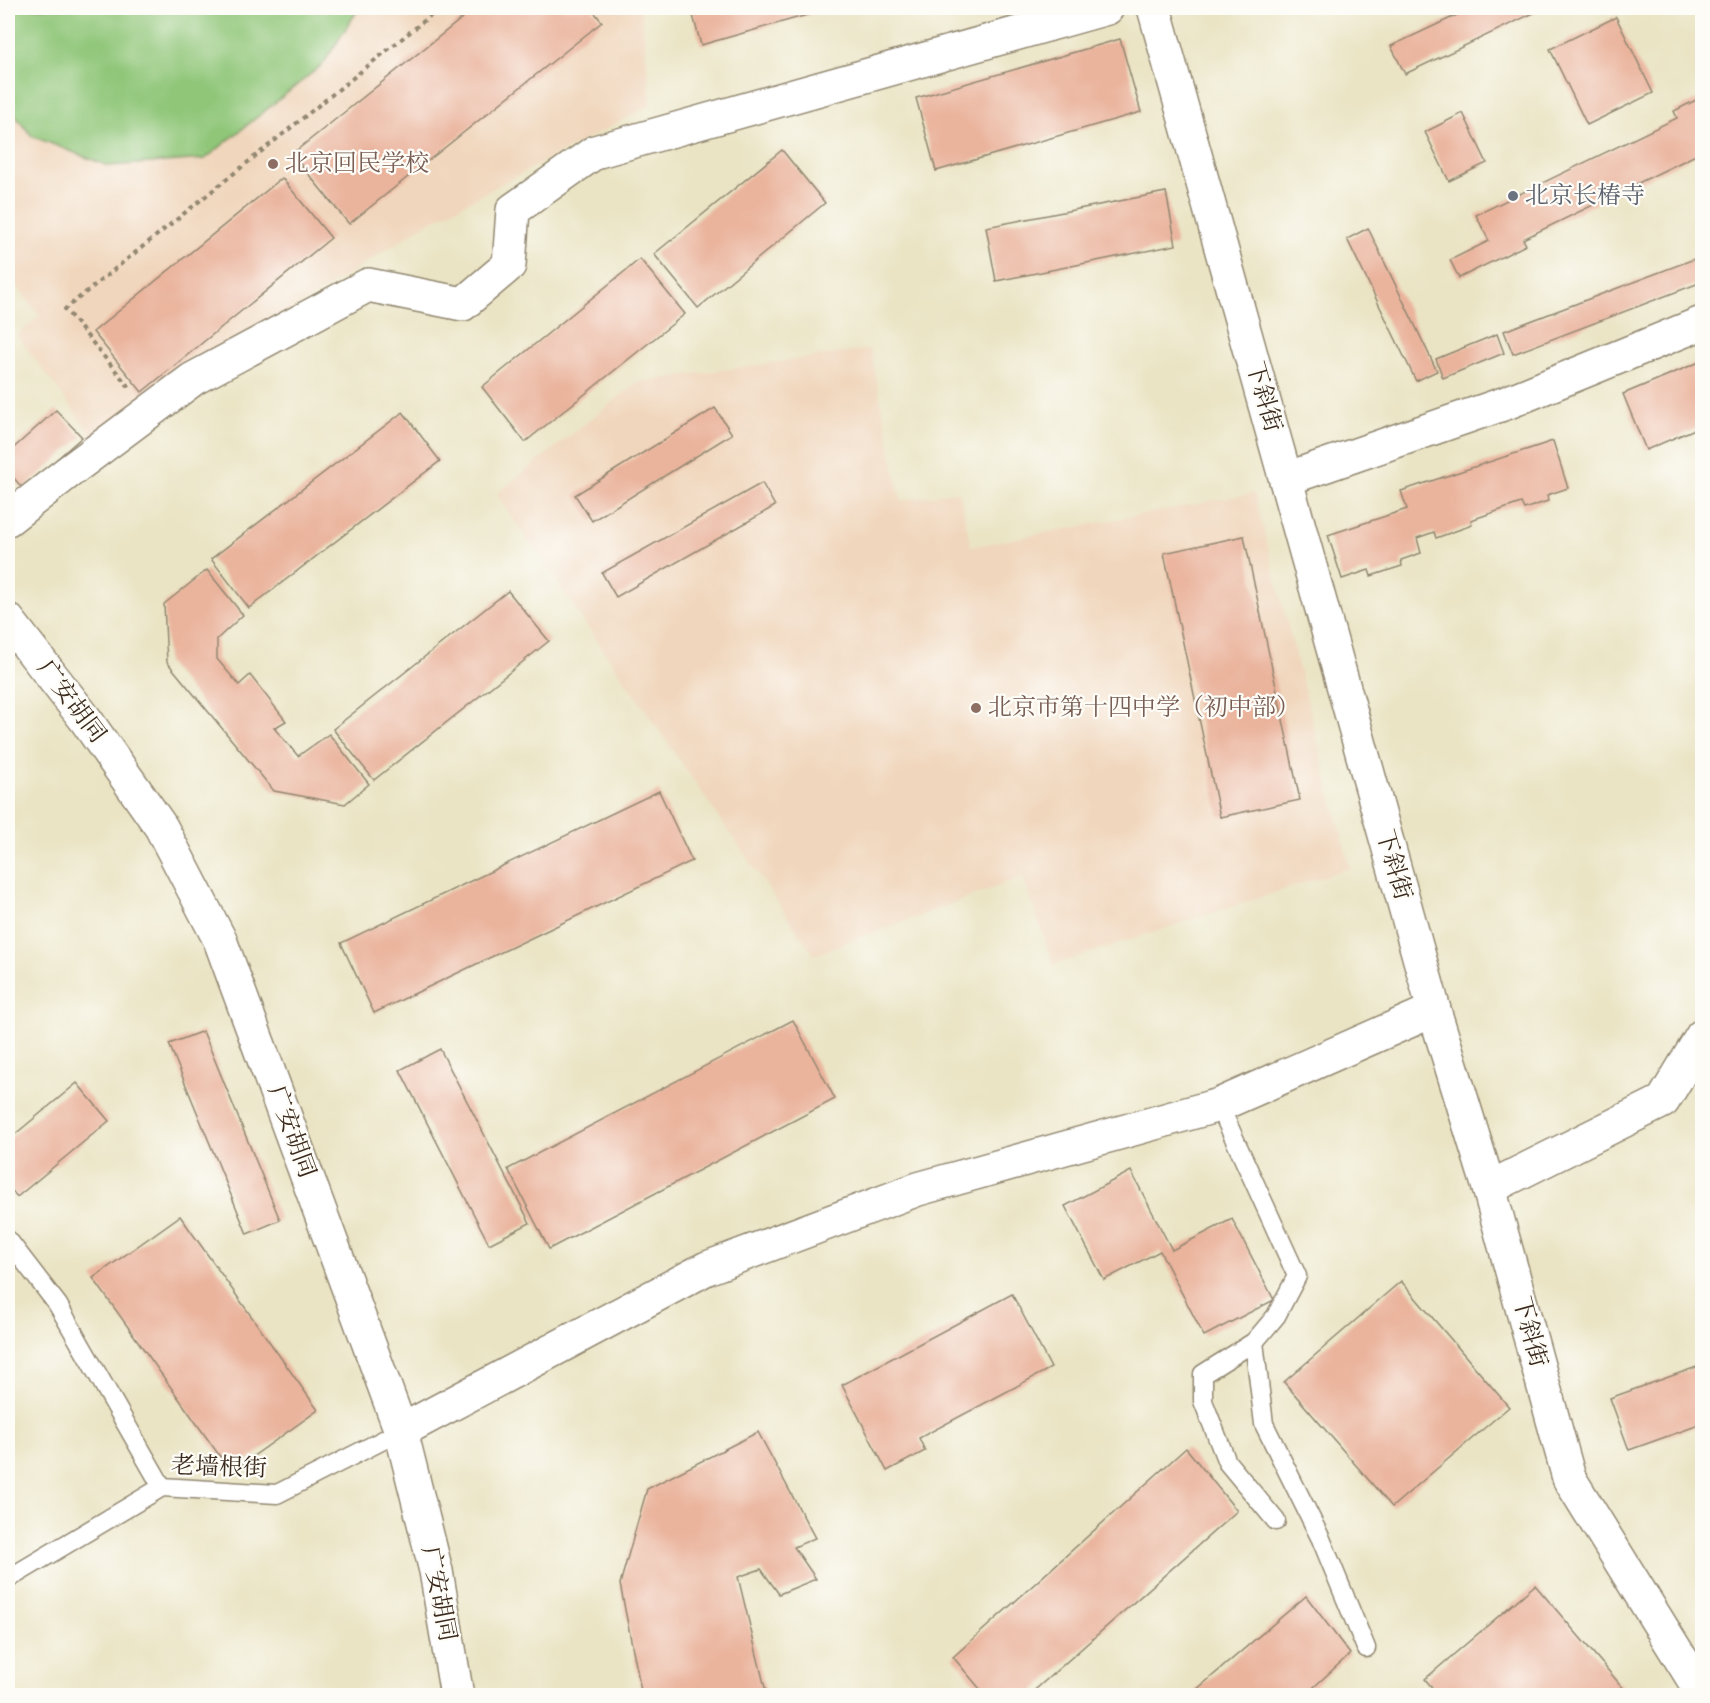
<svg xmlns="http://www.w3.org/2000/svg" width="1710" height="1703" viewBox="0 0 1710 1703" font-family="'IM FELL English','Noto Serif SC',serif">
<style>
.built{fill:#f0d6bc}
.green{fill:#8fc678;stroke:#65784b;stroke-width:1.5}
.building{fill:#eab39c}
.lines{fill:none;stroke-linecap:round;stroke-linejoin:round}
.service-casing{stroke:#928771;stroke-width:21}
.minor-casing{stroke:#928771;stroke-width:36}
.tertiary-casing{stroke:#928771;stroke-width:36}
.path{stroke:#928771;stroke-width:4;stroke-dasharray:4.5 4.5;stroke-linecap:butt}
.service{stroke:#fff;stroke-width:18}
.minor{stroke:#fff;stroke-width:33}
.tertiary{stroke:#fff;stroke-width:33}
.education-dot{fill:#8d6e63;stroke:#fdfcf7;stroke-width:2}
.worship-dot{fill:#6b7280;stroke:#fdfcf7;stroke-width:2}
.labels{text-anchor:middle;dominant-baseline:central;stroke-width:4.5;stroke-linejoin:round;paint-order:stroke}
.education-label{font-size:24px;fill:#785e54;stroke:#fdfcf7;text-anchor:start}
.worship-label{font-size:24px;fill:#5b616d;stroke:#fdfcf7;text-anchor:start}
.street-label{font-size:24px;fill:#3b2a1e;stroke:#fdfcf7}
</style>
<rect width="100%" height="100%" fill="#fdfcf7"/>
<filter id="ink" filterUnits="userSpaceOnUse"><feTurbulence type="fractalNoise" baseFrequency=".0167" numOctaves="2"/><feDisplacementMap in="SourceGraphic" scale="12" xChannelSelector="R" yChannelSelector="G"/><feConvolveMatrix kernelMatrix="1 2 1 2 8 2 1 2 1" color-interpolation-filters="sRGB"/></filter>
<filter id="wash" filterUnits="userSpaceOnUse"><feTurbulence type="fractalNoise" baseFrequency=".008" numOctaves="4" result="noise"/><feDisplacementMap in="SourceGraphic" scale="24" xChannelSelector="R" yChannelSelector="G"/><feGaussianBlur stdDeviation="1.35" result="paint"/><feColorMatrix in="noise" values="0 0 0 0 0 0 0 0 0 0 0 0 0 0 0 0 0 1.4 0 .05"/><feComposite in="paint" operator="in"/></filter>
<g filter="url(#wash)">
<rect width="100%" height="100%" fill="#eae4c4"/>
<!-- built -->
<g class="built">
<polygon points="8,8 641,8 651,105 428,223 94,438 17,335 40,316 8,275"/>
<polygon points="870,349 901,501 959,491 971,547 1254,493 1350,868 1053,965 1023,877 814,955 496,494 638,382"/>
</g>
<!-- green -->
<polygon class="green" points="8,8 359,8 323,64 205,159 108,166 32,136 8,107"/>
<g id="blocks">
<!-- building -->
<g class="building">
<polygon points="475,8 591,8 602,22 349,224 292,154"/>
<polygon points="691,8 832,8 701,45"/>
<polygon points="1472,8 1544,8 1405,74 1391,46"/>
<polygon points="1616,17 1653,93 1587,125 1550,49"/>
<polygon points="1120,39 1141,112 936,171 916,98"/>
<polygon points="1702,97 1702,152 1523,239 1526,245 1459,278 1450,260 1489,241 1476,215 1677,118 1674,111"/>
<polygon points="1463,113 1487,163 1449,181 1425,132"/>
<polygon points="782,150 825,203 698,308 654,254"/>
<polygon points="282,178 331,238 142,392 93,332"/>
<polygon points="1166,192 1176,245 996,281 986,227"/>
<polygon points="1368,228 1437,371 1416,381 1347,239"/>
<polygon points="1702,256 1702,282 1513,354 1504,331"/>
<polygon points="640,259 685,314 525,442 482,387"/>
<polygon points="1497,334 1504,353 1443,378 1436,359"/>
<polygon points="1702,361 1702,426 1646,450 1623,394"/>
<polygon points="715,408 732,434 592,521 575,495"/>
<polygon points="56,410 82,437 23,489 8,471 8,453"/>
<polygon points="403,412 440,461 249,608 211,559"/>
<polygon points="1553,441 1568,488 1547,495 1548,501 1524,509 1521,503 1471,520 1472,525 1436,538 1434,532 1417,538 1421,553 1401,560 1402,566 1371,576 1369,570 1342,579 1328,535 1407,509 1401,491"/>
<polygon points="762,483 775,506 616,597 602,573"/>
<polygon points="1244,536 1300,800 1220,817 1164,553"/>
<polygon points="207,570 243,615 217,639 217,659 239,685 250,675 286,721 274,728 298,756 329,734 369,784 345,804 274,791 167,662 164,604"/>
<polygon points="508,591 549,641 374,780 333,729"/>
<polygon points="659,791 692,861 374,1013 341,943"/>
<polygon points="793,1020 835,1099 549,1249 508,1169"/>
<polygon points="203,1031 280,1220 247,1234 169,1044"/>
<polygon points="440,1049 530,1223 489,1244 400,1070"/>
<polygon points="77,1083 109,1121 17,1197 8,1186 8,1140"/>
<polygon points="1131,1171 1172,1250 1232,1219 1274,1300 1204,1336 1160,1251 1104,1280 1065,1206"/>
<polygon points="180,1216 318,1410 231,1472 93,1278"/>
<polygon points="1401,1281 1509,1407 1392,1507 1284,1382"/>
<polygon points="1012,1294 1051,1368 919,1438 925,1451 887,1471 842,1385"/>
<polygon points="1702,1365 1702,1424 1629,1450 1610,1398"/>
<polygon points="758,1432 815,1538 794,1547 816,1579 779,1594 761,1569 738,1577 767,1696 642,1696 620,1584 647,1489"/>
<polygon points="1186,1448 1237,1511 1028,1696 986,1696 953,1657"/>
<polygon points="1535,1585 1630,1696 1439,1696 1425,1679"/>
<polygon points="1306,1596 1350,1654 1304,1696 1189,1696"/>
</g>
</g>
</g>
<g filter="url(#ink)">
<use href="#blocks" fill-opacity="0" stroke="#928771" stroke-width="1.5"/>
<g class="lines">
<!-- service casing -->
<g class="service-casing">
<g id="service">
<polyline points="1219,1105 1297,1276 1276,1316 1254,1342 1203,1374 1203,1401 1227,1462 1276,1521"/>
<polyline points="8,1240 58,1305 162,1487"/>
<polyline points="1254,1342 1264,1424 1321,1539 1366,1648"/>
<polyline points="8,1579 162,1487 277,1494 401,1431"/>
</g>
</g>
<!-- minor casing -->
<g class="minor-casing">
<g id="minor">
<polyline points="1154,8 1434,1010 1489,1188 1569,1478 1702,1693"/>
<polyline points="1286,479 1506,403 1702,323"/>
<polyline points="8,519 67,473 193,379 368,285 463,304 509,265 513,210 595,152 1107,8"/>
<polyline points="1489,1188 1663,1101 1702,1036"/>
<polyline points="401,1431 707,1268 918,1189 1219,1105 1434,1010"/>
</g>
</g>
<!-- tertiary casing -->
<g class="tertiary-casing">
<polyline id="tertiary" points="8,620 86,720 161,827 220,940 401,1431 436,1571 457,1696"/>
</g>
<!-- path -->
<polyline class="path" points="129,387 65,309 440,8"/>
<!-- service -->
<use href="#service" class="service"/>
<!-- minor -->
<use href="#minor" class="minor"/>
<!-- tertiary -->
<use href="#tertiary" class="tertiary"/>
</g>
</g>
<!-- markers -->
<g class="education-dot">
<circle cx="273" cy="164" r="6"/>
<circle cx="976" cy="708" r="6"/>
</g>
<circle class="worship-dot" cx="1513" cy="196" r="6"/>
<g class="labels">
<!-- education labels -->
<g class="education-label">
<text x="285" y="164">北京回民学校</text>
<text x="988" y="708">北京市第十四中学（初中部）</text>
</g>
<!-- worship labels -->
<g class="worship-label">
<text x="1525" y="196">北京长椿寺</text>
</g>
<!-- street labels -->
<g class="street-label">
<text transform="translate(1263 397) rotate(74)">下斜街</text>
<text transform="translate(71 702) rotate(53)">广安胡同</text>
<text transform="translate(1393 865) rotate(74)">下斜街</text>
<text transform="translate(291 1132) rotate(70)">广安胡同</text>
<text transform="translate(1529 1332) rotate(75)">下斜街</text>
<text transform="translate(219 1468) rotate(2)">老墙根街</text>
<text transform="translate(438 1594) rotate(79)">广安胡同</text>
</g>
</g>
<!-- margin -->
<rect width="1710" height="1703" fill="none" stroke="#fdfcf7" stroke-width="30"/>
</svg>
